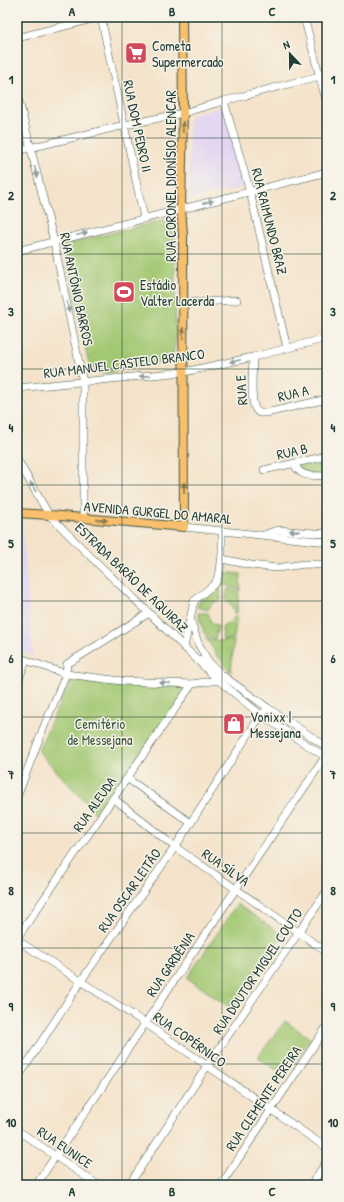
<svg xmlns="http://www.w3.org/2000/svg" width="344" height="1202" viewBox="0 0 344 1202" font-family="'Patrick Hand',sans-serif">
<style>
.built{fill:#e2d4f3}
.green{fill:#a2c872;stroke:#608253}
.lines{fill:none;stroke-linecap:round;stroke-linejoin:round}
.minor-casing{stroke:#3f564a;stroke-width:8}
.major-casing{stroke:#3f564a;stroke-width:10}
.minor{stroke:#fff;stroke-width:7}
.major{stroke:#f8bf6c;stroke-width:8}
.oneway{fill:#81784d}
.oneway2{fill:#8f9e9a}
.grid{fill:none;stroke:#1f3d34;stroke-width:1;stroke-opacity:0.55}
.labels{text-anchor:middle;dominant-baseline:central;stroke-width:3;stroke-linejoin:round;paint-order:stroke}
.poi-label{font-size:14px;fill:#1f3d34;stroke:#f7f3e8;text-anchor:start}
.street-label{font-size:14px;fill:#1f3d34;stroke:#f7f3e8}
.park-label{font-size:14px;fill:#395940;stroke:#f7f3e8}
.neatline{fill:none;stroke:#1f3d34;stroke-width:1.5}
.grid-label{font-size:13px;text-anchor:middle;font-weight:bold;fill:#1f3d34}
</style>
<rect width="100%" height="100%" fill="#f7f3e8"/>
<filter id="ink" filterUnits="userSpaceOnUse"><feTurbulence type="fractalNoise" baseFrequency=".025" numOctaves="2"/><feDisplacementMap in="SourceGraphic" scale="8" xChannelSelector="R" yChannelSelector="G"/><feConvolveMatrix kernelMatrix="1 2 1 2 8 2 1 2 1" color-interpolation-filters="sRGB"/></filter>
<filter id="wash" filterUnits="userSpaceOnUse"><feTurbulence type="fractalNoise" baseFrequency=".012" numOctaves="4" result="noise"/><feDisplacementMap in="SourceGraphic" scale="16" xChannelSelector="R" yChannelSelector="G"/><feGaussianBlur stdDeviation="0.9" result="paint"/><feColorMatrix in="noise" values="0 0 0 0 0 0 0 0 0 0 0 0 0 0 0 0 0 1.4 0 .05"/><feComposite in="paint" operator="in"/></filter>
<g filter="url(#wash)">
<rect width="100%" height="100%" fill="#f4e3ca"/>
<!-- built -->
<g class="built">
<polygon points="224,106 244,185 238,189 189,199 189,116"/>
<polygon points="17,519 22,519 33,656 17,650"/>
</g>
<!-- green -->
<g class="green">
<polygon points="174,218 176,339 173,354 161,362 101,374 89,365 63,245"/>
<polygon points="327,456 327,476 303,474 295,464"/>
<polygon points="223,572 241,574 240,591 227,585 218,585"/>
<polygon points="217,587 220,587 221,600 212,603 208,610 197,607 199,602"/>
<polygon points="228,588 239,593 237,613 234,613 232,605 225,600"/>
<polygon points="198,613 208,613 211,622 218,626 215,639 204,633"/>
<polygon points="234,617 237,617 234,638 223,640 222,627 231,622"/>
<path d="M205,636C215,642 223,641 234,640L231,672L216,654Z"/>
<polygon points="71,678 122,685 192,686 99,817 38,751"/>
<polygon points="237,904 283,935 232,1009 187,978"/>
<polygon points="285,1021 311,1039 284,1076 258,1057"/>
</g>
</g>
<g filter="url(#ink)">
<g class="lines">
<!-- minor casing -->
<g class="minor-casing">
<g id="minor">
<polyline points="101,17 144,218"/>
<polyline points="304,17 327,104"/>
<polyline points="17,38 100,17"/>
<polyline points="17,93 54,242 83,382 83,518"/>
<polyline points="224,101 250,192 287,348"/>
<polyline points="17,151 125,125 183,113 224,101 327,74"/>
<polyline points="17,251 327,172"/>
<polyline points="183,303 237,300"/>
<path d="M253,357C253,368 249,404 257,411C259,414 262,413 266,413L327,399"/>
<polyline points="17,388 184,372 253,357 327,338"/>
<polyline points="17,459 49,515 92,558 149,613 218,680 261,715 327,758"/>
<path d="M294,464C302,479 312,475 327,476"/>
<polyline points="264,470 327,456"/>
<polyline points="184,527 327,542"/>
<polyline points="264,535 277,530 327,534"/>
<polyline points="222,559 251,565 277,568 305,564 327,565"/>
<polyline points="191,621 198,643 208,661"/>
<polyline points="184,647 194,601 212,586 216,582 220,571 222,554 222,531"/>
<polyline points="17,657 66,674 122,681 192,684 218,680"/>
<polyline points="197,659 208,661 222,675 268,708 327,747"/>
<polyline points="17,684 26,660"/>
<polyline points="131,781 191,823"/>
<polyline points="17,797 43,729 66,674 67,664 149,613"/>
<polyline points="113,798 175,847 327,952"/>
<polyline points="17,938 192,684"/>
<polyline points="17,940 145,1023 327,1148"/>
<polyline points="17,1079 81,981 175,847 261,715 268,708"/>
<polyline points="17,1130 98,1185"/>
<polyline points="36,1185 325,757 326,746"/>
<polyline points="129,1185 207,1066 327,891"/>
<polyline points="221,1185 327,1026"/>
<polyline points="311,1185 327,1161"/>
</g>
</g>
<!-- major casing -->
<g class="major-casing">
<polyline id="major" points="17,513 49,515 184,527 183,234 181,208 183,113 182,17"/>
</g>
<!-- minor -->
<use href="#minor" class="minor"/>
<!-- major -->
<use href="#major" class="major"/>
</g>
<!-- one-way arrows -->
<defs><path id="oneway-solid" d="M-6-.8H1V-3.2L6.5 0L1 3.2V.8H-6Z"/></defs>
<g class="oneway">
<use href="#oneway-solid" transform="translate(183 127) rotate(-89)"/>
<use href="#oneway-solid" transform="translate(183 333) rotate(-90)"/>
<use href="#oneway-solid" transform="translate(184 488) rotate(-90)"/>
<use href="#oneway-solid" transform="translate(102 520) rotate(5)"/>
</g>
<g class="oneway2">
<use href="#oneway-solid" transform="translate(36 172) rotate(76)"/>
<use href="#oneway-solid" transform="translate(208 202) rotate(-14)"/>
<use href="#oneway-solid" transform="translate(82 234) rotate(-15)"/>
<use href="#oneway-solid" transform="translate(68 307) rotate(78)"/>
<use href="#oneway-solid" transform="translate(235 361) rotate(168)"/>
<use href="#oneway-solid" transform="translate(145 376) rotate(174)"/>
<use href="#oneway-solid" transform="translate(33 487) rotate(-121)"/>
<use href="#oneway-solid" transform="translate(295 531) rotate(-175)"/>
<use href="#oneway-solid" transform="translate(165 683) rotate(-178)"/>
</g>
</g>
<!-- grid -->
<path class="grid" d="M122,17V1185M222,17V1185M17,138H327M17,254H327M17,369H327M17,485H327M17,601H327M17,717H327M17,833H327M17,948H327M17,1064H327"/>
<!-- icons -->
<defs>
<g id="supermarket-square" transform="scale(1.15)"><rect x="-9" y="-9" width="18" height="18" rx="4" fill="#d1495b" stroke="#f7f3e8"/><path d="M-6-5.5h2.5l.6 2H6L4.5 2H-2.5L-4.4-4H-6ZM-1.5 3.2a1.3 1.3 0 1 0 .1 0ZM3 3.2a1.3 1.3 0 1 0 .1 0Z" fill="#fff"/></g>
<g id="stadium-square" transform="scale(1.15)"><rect x="-9" y="-9" width="18" height="18" rx="4" fill="#d1495b" stroke="#f7f3e8"/><path d="M0-5a6.5 5 0 1 0 0 10a6.5 5 0 1 0 0-10ZM-3.5-1.8h7v3.6h-7Z" fill="#fff"/></g>
<g id="shop-square" transform="scale(1.15)"><rect x="-9" y="-9" width="18" height="18" rx="4" fill="#d1495b" stroke="#f7f3e8"/><path d="M-5-2.5h2.3a2.7 3.5 0 0 1 5.4 0H5L5.5 6h-11ZM-1.5-2.5h3a1.5 2.3 0 0 0-3 0Z" fill="#fff"/></g>
</defs>
<g fill-rule="evenodd">
<use href="#supermarket-square" x="136" y="53"/>
<use href="#stadium-square" x="124" y="292"/>
<use href="#shop-square" x="234" y="724"/>
</g>
<g class="labels">
<!-- poi labels -->
<g class="poi-label">
<text x="152" y="45">Cometa<tspan x="152" dy="16">Supermercado</tspan></text>
<text x="140" y="284">Estádio<tspan x="140" dy="16">Valter Lacerda</tspan></text>
<text x="250" y="716">Vonixx |<tspan x="250" dy="16">Messejana</tspan></text>
</g>
<!-- street labels -->
<g class="street-label">
<text transform="translate(138 126) rotate(78)">RUA DOM PEDRO II</text>
<text transform="translate(170 176) rotate(-90)">RUA CORONEL DIONÍSIO ALENCAR</text>
<text transform="translate(270 221) rotate(76)">RUA RAIMUNDO BRAZ</text>
<text transform="translate(77 289) rotate(78)">RUA ANTÔNIO BARROS</text>
<text transform="translate(124 363) rotate(-7)">RUA MANUEL CASTELO BRANCO</text>
<text transform="translate(241 390) rotate(-94)">RUA E</text>
<text transform="translate(293 393) rotate(-14)">RUA A</text>
<text transform="translate(292 451) rotate(-13)">RUA B</text>
<text transform="translate(158 512) rotate(5)">AVENIDA GURGEL DO AMARAL</text>
<text transform="translate(132 577) rotate(44)">ESTRADA BARÃO DE AQUIRAZ</text>
<text transform="translate(94 804) rotate(-55)">RUA ALEUDA</text>
<text transform="translate(226 867) rotate(35)">RUA SÍLVA</text>
<text transform="translate(129 890) rotate(-55)">RUA OSCAR LEITÃO</text>
<text transform="translate(170 964) rotate(-56)">RUA GARDÊNIA</text>
<text transform="translate(257 971) rotate(-56)">RUA DOUTOR MIGUEL COUTO</text>
<text transform="translate(190 1039) rotate(35)">RUA COPÉRNICO</text>
<text transform="translate(263 1098) rotate(-56)">RUA CLEMENTE PEREIRA</text>
<text transform="translate(65 1147) rotate(34)">RUA EUNICE</text>
</g>
<!-- park labels -->
<g class="park-label">
<text x="100" y="723">Cemitério<tspan x="100" dy="16">de Messejana</tspan></text>
</g>
</g>
<!-- margin -->
<rect width="344" height="1202" fill="none" stroke="#f7f3e8" stroke-width="44"/>
<!-- north arrow -->
<g transform="translate(290 54) rotate(338)" stroke="#f7f3e8" stroke-width="3" paint-order="stroke">
<path d="M0-3L7 15L0 10L-7 15Z" fill="#1f3d34"/>
<text y="-6" font-size="11" font-weight="bold" text-anchor="middle" fill="#1f3d34">N</text>
</g>
<rect x="22" y="22" width="300" height="1158" class="neatline"/>
<g class="grid-label">
<text x="72" y="16">A</text>
<text x="172" y="16">B</text>
<text x="272" y="16">C</text>
<text x="11" y="84">1</text>
<text x="333" y="84">1</text>
<text x="11" y="200">2</text>
<text x="333" y="200">2</text>
<text x="11" y="316">3</text>
<text x="333" y="316">3</text>
<text x="11" y="432">4</text>
<text x="333" y="432">4</text>
<text x="11" y="548">5</text>
<text x="333" y="548">5</text>
<text x="11" y="663">6</text>
<text x="333" y="663">6</text>
<text x="11" y="779">7</text>
<text x="333" y="779">7</text>
<text x="11" y="895">8</text>
<text x="333" y="895">8</text>
<text x="11" y="1011">9</text>
<text x="333" y="1011">9</text>
<text x="11" y="1127">10</text>
<text x="333" y="1127">10</text>
<text x="72" y="1196">A</text>
<text x="172" y="1196">B</text>
<text x="272" y="1196">C</text>
</g>
</svg>
